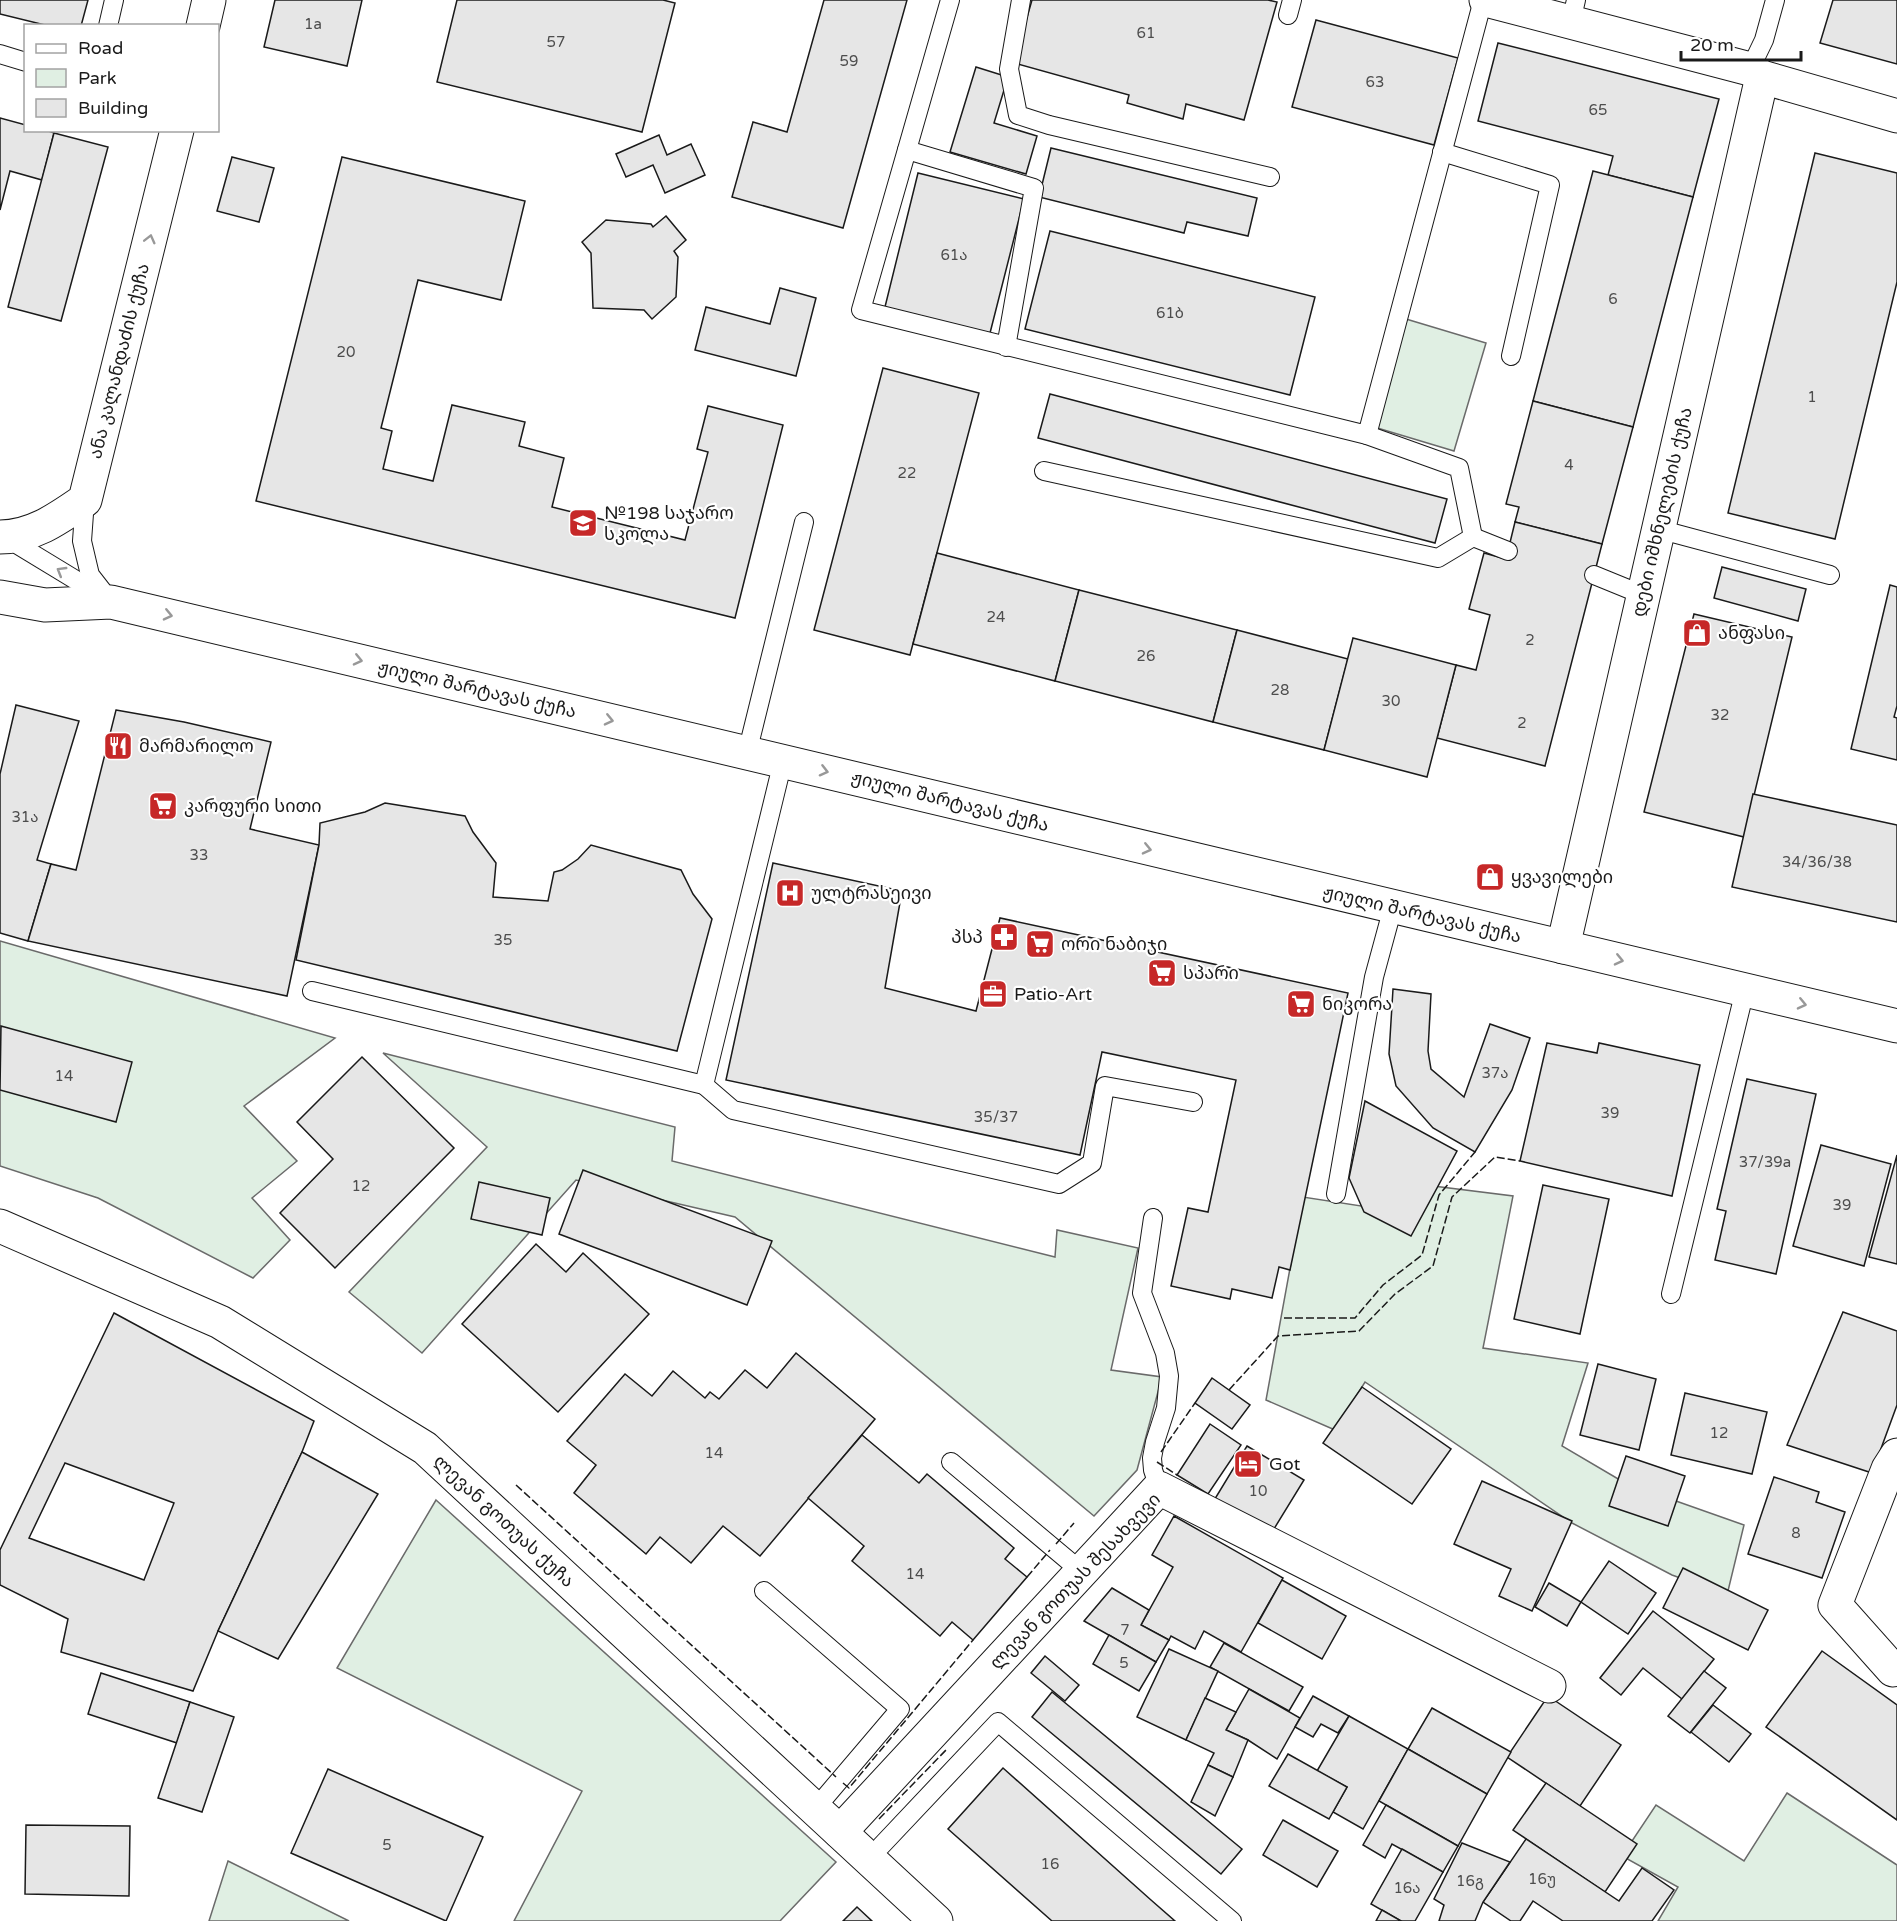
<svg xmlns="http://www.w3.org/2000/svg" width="1897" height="1921" viewBox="0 0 1897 1921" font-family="'Varela Round','Noto Sans Georgian',sans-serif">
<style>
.green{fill:#e0efe3;stroke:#6a6a6a;stroke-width:1.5}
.building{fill:#e6e6e6;stroke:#1a1a1a;stroke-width:1.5;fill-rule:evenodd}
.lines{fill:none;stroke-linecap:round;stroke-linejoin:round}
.service-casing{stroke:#1a1a1a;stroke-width:20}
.minor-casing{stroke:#1a1a1a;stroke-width:35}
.tertiary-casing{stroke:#1a1a1a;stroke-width:35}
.secondary-casing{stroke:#1a1a1a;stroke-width:35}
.primary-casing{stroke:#1a1a1a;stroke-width:35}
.service{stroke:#fff;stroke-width:18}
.minor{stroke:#fff;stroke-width:33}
.tertiary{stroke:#fff;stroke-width:33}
.secondary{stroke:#fff;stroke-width:33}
.primary{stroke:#fff;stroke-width:33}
.fence{stroke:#1a1a1a;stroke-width:1.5;stroke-dasharray:8 3;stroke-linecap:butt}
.oneway{stroke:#989898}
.labels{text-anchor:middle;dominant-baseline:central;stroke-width:4.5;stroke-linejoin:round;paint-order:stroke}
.number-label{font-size:15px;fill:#4d4d4d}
.street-label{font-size:18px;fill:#1a1a1a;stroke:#fff}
.poi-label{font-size:18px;fill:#1a1a1a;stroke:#fff;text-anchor:start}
</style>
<rect width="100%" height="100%" fill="#fff"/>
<!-- green -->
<g class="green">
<polygon points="1406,319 1486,343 1454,451 1374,427"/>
<polygon points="0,941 335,1038 244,1106 297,1161 252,1198 290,1240 253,1278 98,1198 0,1166"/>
<polygon points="383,1053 675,1127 672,1161 1055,1257 1057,1230 1138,1248 1111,1370 1162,1377 1137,1470 1094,1516 735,1217 576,1180 422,1353 349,1292 487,1147"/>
<polygon points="1409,1183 1513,1196 1483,1348 1588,1363 1562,1446 1625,1483 1744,1525 1727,1595 1672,1575 1572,1523 1365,1382 1335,1430 1266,1400 1303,1197 1400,1212"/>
<polygon points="436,1500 836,1862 780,1921 514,1921 582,1791 337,1668"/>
<polygon points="1787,1793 1897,1865 1897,1921 1658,1921 1678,1887 1622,1856 1656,1805 1744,1861"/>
<polygon points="228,1861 349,1921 209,1921"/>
</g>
<!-- building -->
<g class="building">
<polygon points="0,0 88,0 81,26 49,26 0,14"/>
<polygon points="275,0 362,0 347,66 264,47"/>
<polygon points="457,0 663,0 675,3 642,132 437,82"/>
<polygon points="824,0 907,0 843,228 732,197 753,122 787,132"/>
<polygon points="1032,0 1268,0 1277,2 1244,120 1186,104 1183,119 1127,103 1129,95 1014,63"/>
<polygon points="1833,0 1897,0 1897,64 1820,43"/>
<polygon points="1316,20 1458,58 1434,145 1292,107"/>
<polygon points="1498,43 1719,99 1693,197 1608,175 1613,156 1478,121"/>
<polygon points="976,67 1008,77 994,123 1037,136 1026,174 950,152"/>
<polygon points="0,118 26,125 26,130 46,130 54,133 42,180 10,171 0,210"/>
<polygon points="54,133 108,147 61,321 8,307"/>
<polygon points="659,135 667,155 691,144 705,175 665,193 653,165 626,177 616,154"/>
<polygon points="1051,148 1257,198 1248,236 1187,222 1184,233 1039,197"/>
<polygon points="1815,153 1897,173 1897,282 1835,539 1728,513"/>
<polygon points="232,157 274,168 259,222 217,211"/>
<polygon points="342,157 525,201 501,300 418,280 381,428 392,431 383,469 433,481 452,405 525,422 519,446 564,458 552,507 685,540 708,452 697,449 708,406 783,425 735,618 256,501"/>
<polygon points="1593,171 1693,197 1633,427 1533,401"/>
<polygon points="918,173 1024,199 989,337 884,311"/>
<polygon points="666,216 686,240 674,251 678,257 676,297 652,319 644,310 593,308 591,253 582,242 606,220 651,224 653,227"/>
<polygon points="1050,231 1315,297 1290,395 1025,329"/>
<polygon points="780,288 816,298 796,376 695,350 706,307 770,324"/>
<polygon points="883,368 979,393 910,655 814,630"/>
<polygon points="1050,394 1447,499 1435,543 1038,438"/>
<polygon points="1533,401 1633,427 1602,544 1515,522 1519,507 1506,504"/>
<polygon points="1515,522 1602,544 1545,766 1437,738 1456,665 1476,670 1490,615 1469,609 1484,553 1506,559"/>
<polygon points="937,553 1079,590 1055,681 913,644"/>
<polygon points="1722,567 1806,589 1798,621 1714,598"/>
<polygon points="1890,585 1897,587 1897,706 1894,717 1897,718 1897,760 1851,749"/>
<polygon points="1079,590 1237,630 1213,722 1055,681"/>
<polygon points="1694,614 1792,637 1744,837 1644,812"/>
<polygon points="1237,630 1348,659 1324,750 1213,722"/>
<polygon points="1353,638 1456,665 1427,777 1324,750"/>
<polygon points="16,705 79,721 37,860 51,864 28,941 0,933 0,774"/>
<polygon points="116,710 184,722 271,742 250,829 319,845 287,996 28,941 51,864 76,870"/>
<polygon points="1753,794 1897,825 1897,922 1732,887"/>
<polygon points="385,803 465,816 473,832 496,863 493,897 548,901 554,872 562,870 578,859 591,845 681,870 693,894 712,919 677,1051 296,960 319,845 320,823 365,812"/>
<polygon points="773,863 902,891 885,988 976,1011 1000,918 1348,993 1290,1270 1279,1267 1272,1298 1232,1289 1230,1299 1171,1286 1188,1208 1208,1212 1236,1080 1102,1052 1080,1155 726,1080"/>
<polygon points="1393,989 1431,994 1428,1051 1431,1069 1464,1097 1490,1024 1530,1038 1512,1090 1475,1152 1433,1128 1396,1086 1389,1054"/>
<polygon points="1,1026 132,1062 116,1122 0,1090"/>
<polygon points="1547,1043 1597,1053 1599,1043 1700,1065 1672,1196 1520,1161"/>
<polygon points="362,1057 454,1148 335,1268 280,1213 333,1159 297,1122"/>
<polygon points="1747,1079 1816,1094 1776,1274 1715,1260 1726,1211 1717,1209"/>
<polygon points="1365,1101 1457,1151 1411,1236 1364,1212 1349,1178"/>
<polygon points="1821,1145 1891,1164 1864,1266 1793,1246"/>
<polygon points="1897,1155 1897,1264 1869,1257"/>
<polygon points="583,1170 772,1241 747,1305 559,1234"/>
<polygon points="479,1182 550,1198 542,1235 471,1219"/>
<polygon points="1543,1185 1609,1199 1580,1334 1514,1319"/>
<polygon points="536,1244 566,1272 583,1253 649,1314 558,1412 462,1324"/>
<polygon points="1843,1312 1897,1331 1897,1405 1872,1473 1787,1445"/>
<path d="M114,1313L314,1421L302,1452L218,1631L193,1691L61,1652L68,1619L0,1585V1550ZM65,1463L174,1503L144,1580L29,1538Z"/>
<polygon points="796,1353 875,1419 760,1556 723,1526 691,1563 660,1537 646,1554 574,1493 596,1465 567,1441 625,1374 652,1396 673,1371 705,1398 710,1392 719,1399 745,1370 767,1388"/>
<polygon points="1598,1364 1656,1379 1639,1450 1580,1435"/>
<polygon points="1212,1378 1250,1405 1232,1429 1195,1403"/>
<polygon points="1362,1387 1451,1449 1412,1504 1323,1443"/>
<polygon points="1685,1393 1767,1412 1752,1474 1671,1455"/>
<polygon points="1210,1424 1241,1445 1208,1494 1177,1475"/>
<polygon points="862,1435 919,1483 927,1474 1014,1548 1005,1559 1027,1577 973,1640 952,1622 940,1636 852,1561 864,1546 808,1498"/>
<polygon points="1247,1446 1304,1480 1269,1537 1213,1502"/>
<polygon points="302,1452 378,1494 278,1659 218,1631"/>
<polygon points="1626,1456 1685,1476 1668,1526 1609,1506"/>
<polygon points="1774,1477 1819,1492 1816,1502 1845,1512 1822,1578 1748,1554"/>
<polygon points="1482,1481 1572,1521 1532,1611 1499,1596 1511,1569 1454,1544"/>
<polygon points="1174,1516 1283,1578 1241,1652 1204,1631 1195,1649 1171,1636 1169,1640 1141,1625 1173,1567 1152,1555"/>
<polygon points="1609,1561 1656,1593 1628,1634 1581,1602"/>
<polygon points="1683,1568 1768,1610 1748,1650 1663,1608"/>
<polygon points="1282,1580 1346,1616 1322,1659 1258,1623"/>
<polygon points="1549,1583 1581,1602 1567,1626 1535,1607"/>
<polygon points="1112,1588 1149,1610 1141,1625 1169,1640 1156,1662 1084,1621"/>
<polygon points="1653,1611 1714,1659 1682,1699 1643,1668 1621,1695 1600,1678"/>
<polygon points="1109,1635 1156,1662 1139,1691 1093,1664"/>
<polygon points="1224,1643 1303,1687 1289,1711 1210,1667"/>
<polygon points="1169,1649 1218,1671 1186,1740 1137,1717"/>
<polygon points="1822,1651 1897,1705 1897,1820 1766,1727"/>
<polygon points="1045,1656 1079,1685 1065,1701 1031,1673"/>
<polygon points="1704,1671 1726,1688 1690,1733 1668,1716"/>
<polygon points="101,1673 190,1702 177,1743 88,1714"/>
<polygon points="1249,1689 1300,1718 1277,1759 1248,1740 1226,1730"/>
<polygon points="1052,1692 1242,1849 1221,1874 1032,1717"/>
<polygon points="1313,1696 1349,1716 1338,1733 1321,1724 1313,1737 1295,1727"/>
<polygon points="1548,1696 1621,1745 1580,1806 1507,1757"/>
<polygon points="1205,1698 1236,1712 1226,1730 1248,1740 1233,1777 1208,1765 1214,1753 1186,1740"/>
<polygon points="190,1702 234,1717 202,1812 158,1798"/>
<polygon points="1713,1705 1751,1734 1729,1762 1691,1732"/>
<polygon points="1432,1708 1511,1752 1487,1794 1408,1749"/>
<polygon points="1349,1716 1408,1749 1363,1829 1333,1812 1347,1787 1317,1771"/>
<polygon points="1408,1749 1487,1794 1458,1846 1379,1801"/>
<polygon points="1288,1754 1347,1787 1329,1819 1269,1786"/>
<polygon points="1208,1765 1233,1777 1215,1816 1191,1802"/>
<polygon points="1003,1768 1151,1900 1175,1921 1052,1921 948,1829"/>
<polygon points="328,1769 483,1837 446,1921 291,1853"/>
<polygon points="1546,1783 1637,1844 1605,1892 1513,1830"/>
<polygon points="1386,1805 1458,1846 1443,1872 1392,1844 1385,1858 1363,1845"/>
<polygon points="1283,1820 1338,1851 1317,1887 1263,1855"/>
<polygon points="26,1825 130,1826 129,1896 25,1894"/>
<polygon points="1526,1839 1619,1901 1642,1868 1674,1890 1652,1921 1563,1921 1533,1901 1520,1921 1511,1921 1483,1902"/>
<polygon points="1462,1843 1510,1862 1483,1902 1475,1921 1439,1921 1444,1905 1434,1899"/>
<polygon points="1402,1849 1443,1872 1415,1921 1401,1921 1371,1904"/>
<polygon points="857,1907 872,1921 843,1921"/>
<polygon points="1382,1910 1401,1921 1376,1921"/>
</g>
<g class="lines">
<!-- service casing -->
<g class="service-casing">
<g id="service">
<polyline points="950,0 861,310 1367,435 1483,0"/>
<polyline points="1021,0 1009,69 1018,115 1049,125 1270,177"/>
<polyline points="1288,15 1292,0"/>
<polyline points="1571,22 1576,0"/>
<polyline points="108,26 114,0"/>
<polyline points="0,54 26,62"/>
<polyline points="1750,69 1764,40 1775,0"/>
<polyline points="907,150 1034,188 1006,347"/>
<polyline points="1442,152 1550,185 1511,356"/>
<polyline points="1367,435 1459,468 1473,537"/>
<polyline points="1044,471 1438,558 1473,537"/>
<polyline points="85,500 82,541 90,575 104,593"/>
<polyline points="1658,529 1830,575"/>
<polyline points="5,537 107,599"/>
<polyline points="1473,537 1508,551"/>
<polyline points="1594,575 1643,595"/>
<polyline points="747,753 804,522"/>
<polyline points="783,761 704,1085 733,1110 1059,1184 1092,1163 1105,1086 1193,1102"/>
<polyline points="312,991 704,1085"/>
<polyline points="1336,1194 1374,977 1393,907"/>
<polyline points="1153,1218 1142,1293 1165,1353 1169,1376 1166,1408 1155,1442 1152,1458 1153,1470 1159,1488"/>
<polyline points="1671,1294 1745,990"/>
<polyline points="951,1462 1082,1572"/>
<polyline points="764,1591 900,1709 815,1809"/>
<polyline points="881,1846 998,1722 1232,1921"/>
</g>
</g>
<!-- minor casing -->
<g class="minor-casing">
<g id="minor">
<polyline points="1486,0 1750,69 1762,77 1897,116"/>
<polyline points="1563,947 1762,77"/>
<polyline points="1893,1670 1835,1605 1888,1469 1897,1455"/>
<polyline points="840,1832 1159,1488 1549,1686"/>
</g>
</g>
<!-- tertiary casing -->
<g class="tertiary-casing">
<polyline id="tertiary" points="0,1226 220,1322 425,1448 936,1921"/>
</g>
<!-- secondary casing -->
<g class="secondary-casing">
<polyline id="secondary" points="0,597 45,605 111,602 1897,1026"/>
</g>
<!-- primary casing -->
<g class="primary-casing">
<g id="primary">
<polyline points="203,26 209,0"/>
<path d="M0,537C33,537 59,518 85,500L177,130"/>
</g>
</g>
<!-- service -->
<use href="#service" class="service"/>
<!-- minor -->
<use href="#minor" class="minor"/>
<!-- tertiary -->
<use href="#tertiary" class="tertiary"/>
<!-- secondary -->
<use href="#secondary" class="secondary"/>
<!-- primary -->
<use href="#primary" class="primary"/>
<!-- fence -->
<g class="fence">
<polyline points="1284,1318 1355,1318 1383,1285 1422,1255 1439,1195 1475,1152"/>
<polyline points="1229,1390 1278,1336 1359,1331 1395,1294 1433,1266 1452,1197 1495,1157 1520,1161"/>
<polyline points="1161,1452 1195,1403"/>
<polyline points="1157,1462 1177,1475"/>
<polyline points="516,1485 836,1777"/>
<polyline points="1056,1544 1074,1523"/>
<polyline points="1027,1577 1050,1550"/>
<polyline points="843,1783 849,1788 973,1640"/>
<polyline points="879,1819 946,1750"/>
</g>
</g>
<!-- one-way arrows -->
<defs><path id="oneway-chevron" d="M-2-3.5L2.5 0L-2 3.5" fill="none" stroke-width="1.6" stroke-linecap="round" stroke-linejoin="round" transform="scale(1.5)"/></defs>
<g class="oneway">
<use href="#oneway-chevron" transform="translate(150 239) rotate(-76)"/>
<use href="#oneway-chevron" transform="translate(61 571) rotate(-149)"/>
<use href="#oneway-chevron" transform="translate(168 615) rotate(13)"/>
<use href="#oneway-chevron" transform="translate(358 660) rotate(13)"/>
<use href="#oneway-chevron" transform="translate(609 720) rotate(13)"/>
<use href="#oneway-chevron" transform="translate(824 771) rotate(14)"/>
<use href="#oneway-chevron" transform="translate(1147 849) rotate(13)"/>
<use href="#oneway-chevron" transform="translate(1619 960) rotate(13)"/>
<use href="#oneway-chevron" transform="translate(1802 1004) rotate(13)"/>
</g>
<!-- icons -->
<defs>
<g id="school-square" transform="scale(1.5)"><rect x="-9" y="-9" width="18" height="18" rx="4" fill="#c62828" stroke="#fff"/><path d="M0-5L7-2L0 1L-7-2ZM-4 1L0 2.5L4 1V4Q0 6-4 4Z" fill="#fff"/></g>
<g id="shop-square" transform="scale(1.5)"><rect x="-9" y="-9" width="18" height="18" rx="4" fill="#c62828" stroke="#fff"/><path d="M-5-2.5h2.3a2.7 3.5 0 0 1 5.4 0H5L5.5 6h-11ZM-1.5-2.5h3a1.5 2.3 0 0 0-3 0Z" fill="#fff"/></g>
<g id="restaurant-square" transform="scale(1.5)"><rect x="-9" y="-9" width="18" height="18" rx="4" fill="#c62828" stroke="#fff"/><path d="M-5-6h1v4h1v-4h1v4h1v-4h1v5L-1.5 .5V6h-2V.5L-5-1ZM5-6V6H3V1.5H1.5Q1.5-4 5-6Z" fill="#fff"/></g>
<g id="supermarket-square" transform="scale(1.5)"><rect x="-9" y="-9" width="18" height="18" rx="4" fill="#c62828" stroke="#fff"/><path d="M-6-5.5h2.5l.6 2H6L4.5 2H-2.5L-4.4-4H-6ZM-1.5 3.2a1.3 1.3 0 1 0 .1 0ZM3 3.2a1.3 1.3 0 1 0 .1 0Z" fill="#fff"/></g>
<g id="hospital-square" transform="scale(1.5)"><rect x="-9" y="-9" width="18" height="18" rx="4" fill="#c62828" stroke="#fff"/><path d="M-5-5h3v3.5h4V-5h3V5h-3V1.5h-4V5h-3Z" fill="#fff"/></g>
<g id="pharmacy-square" transform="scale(1.5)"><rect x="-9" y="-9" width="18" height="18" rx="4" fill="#c62828" stroke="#fff"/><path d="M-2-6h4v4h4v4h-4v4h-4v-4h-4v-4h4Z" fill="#fff"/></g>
<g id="office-square" transform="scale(1.5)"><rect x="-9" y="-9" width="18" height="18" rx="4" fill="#c62828" stroke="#fff"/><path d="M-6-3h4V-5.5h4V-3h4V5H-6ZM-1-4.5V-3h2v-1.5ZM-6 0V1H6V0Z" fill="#fff"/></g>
<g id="hotel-square" transform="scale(1.5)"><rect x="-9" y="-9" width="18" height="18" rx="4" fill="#c62828" stroke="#fff"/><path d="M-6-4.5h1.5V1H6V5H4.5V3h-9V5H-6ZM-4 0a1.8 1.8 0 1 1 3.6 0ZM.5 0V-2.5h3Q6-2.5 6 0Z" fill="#fff"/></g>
</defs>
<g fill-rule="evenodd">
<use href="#school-square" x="583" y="523"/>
<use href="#shop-square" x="1697" y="633"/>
<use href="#restaurant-square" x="118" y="746"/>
<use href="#supermarket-square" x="163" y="806"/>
<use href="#shop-square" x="1490" y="877"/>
<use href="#hospital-square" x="790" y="893"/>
<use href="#pharmacy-square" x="1004" y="937"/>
<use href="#supermarket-square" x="1040" y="944"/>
<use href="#supermarket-square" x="1162" y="973"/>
<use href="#office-square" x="993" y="994"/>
<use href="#supermarket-square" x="1301" y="1004"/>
<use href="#hotel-square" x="1248" y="1464"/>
</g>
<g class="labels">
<!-- number labels -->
<g class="number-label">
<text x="313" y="24">1a</text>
<text x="1146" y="33">61</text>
<text x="556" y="42">57</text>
<text x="849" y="61">59</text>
<text x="1375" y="82">63</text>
<text x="1598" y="110">65</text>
<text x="954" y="255">61ა</text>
<text x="1613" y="299">6</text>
<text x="1170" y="313">61ბ</text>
<text x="346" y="352">20</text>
<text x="1812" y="397">1</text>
<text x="1569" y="465">4</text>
<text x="907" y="473">22</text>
<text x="996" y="617">24</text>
<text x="1530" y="640">2</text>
<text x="1146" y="656">26</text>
<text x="1280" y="690">28</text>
<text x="1391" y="701">30</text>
<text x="1720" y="715">32</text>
<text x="1522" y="723">2</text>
<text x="25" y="817">31ა</text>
<text x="199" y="855">33</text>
<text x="1817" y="862">34/36/38</text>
<text x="503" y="940">35</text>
<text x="1495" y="1073">37ა</text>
<text x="64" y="1076">14</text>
<text x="1610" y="1113">39</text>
<text x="996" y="1117">35/37</text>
<text x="1765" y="1162">37/39a</text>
<text x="361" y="1186">12</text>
<text x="1842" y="1205">39</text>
<text x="1719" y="1433">12</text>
<text x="714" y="1453">14</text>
<text x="1258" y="1491">10</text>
<text x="1796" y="1533">8</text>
<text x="915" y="1574">14</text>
<text x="1125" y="1630">7</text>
<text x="1124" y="1663">5</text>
<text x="387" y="1845">5</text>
<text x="1050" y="1864">16</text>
<text x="1542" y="1879">16უ</text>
<text x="1470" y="1881">16გ</text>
<text x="1407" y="1888">16ა</text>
</g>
<!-- street labels -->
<g class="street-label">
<text transform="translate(119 361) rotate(-76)">ანა კალანდაძის ქუჩა</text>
<text transform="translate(1662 512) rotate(-77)">დები იშხნელების ქუჩა</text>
<text transform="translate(477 689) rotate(13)">ჟიული შარტავას ქუჩა</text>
<text transform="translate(950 801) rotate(14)">ჟიული შარტავას ქუჩა</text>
<text transform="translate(1422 914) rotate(13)">ჟიული შარტავას ქუჩა</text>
<text transform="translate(504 1521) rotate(43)">ლევან გოთუას ქუჩა</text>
<text transform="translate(1075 1581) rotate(-46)">ლევან გოთუას შესახვევი</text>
</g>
<!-- poi labels -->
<g class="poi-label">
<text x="604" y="513">№198 საჯარო<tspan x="604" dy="21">სკოლა</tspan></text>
<text x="1718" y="633">ანფასი</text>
<text x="139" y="746">მარმარილო</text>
<text x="184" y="806">კარფური სითი</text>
<text x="1511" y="877">ყვავილები</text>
<text x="811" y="893">ულტრასეივი</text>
<text x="983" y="937" text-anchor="end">პსპ</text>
<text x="1061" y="944">ორი ნაბიჯი</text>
<text x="1183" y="973">სპარი</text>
<text x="1014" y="994">Patio-Art</text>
<text x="1322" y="1004">ნიკორა</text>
<text x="1269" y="1464">Got</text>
</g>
</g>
<!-- legend -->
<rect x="24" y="24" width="195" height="108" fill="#ffffff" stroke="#a3a3a3" stroke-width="1.5"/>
<rect x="36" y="44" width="30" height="9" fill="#ffffff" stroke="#a3a3a3" stroke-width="1.5"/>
<text x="78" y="54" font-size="18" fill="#1a1a1a">Road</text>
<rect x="36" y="69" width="30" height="18" fill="#e0efe3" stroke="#a3a3a3" stroke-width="1.5"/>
<text x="78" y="84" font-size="18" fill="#1a1a1a">Park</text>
<rect x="36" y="99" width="30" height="18" fill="#e6e6e6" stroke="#a3a3a3" stroke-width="1.5"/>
<text x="78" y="114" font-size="18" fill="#1a1a1a">Building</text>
<!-- scale -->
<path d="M1681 51v9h120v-9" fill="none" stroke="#1a1a1a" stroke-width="3"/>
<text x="1690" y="51" font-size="18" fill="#1a1a1a" stroke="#ffffff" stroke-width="4.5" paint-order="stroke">20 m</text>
</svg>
